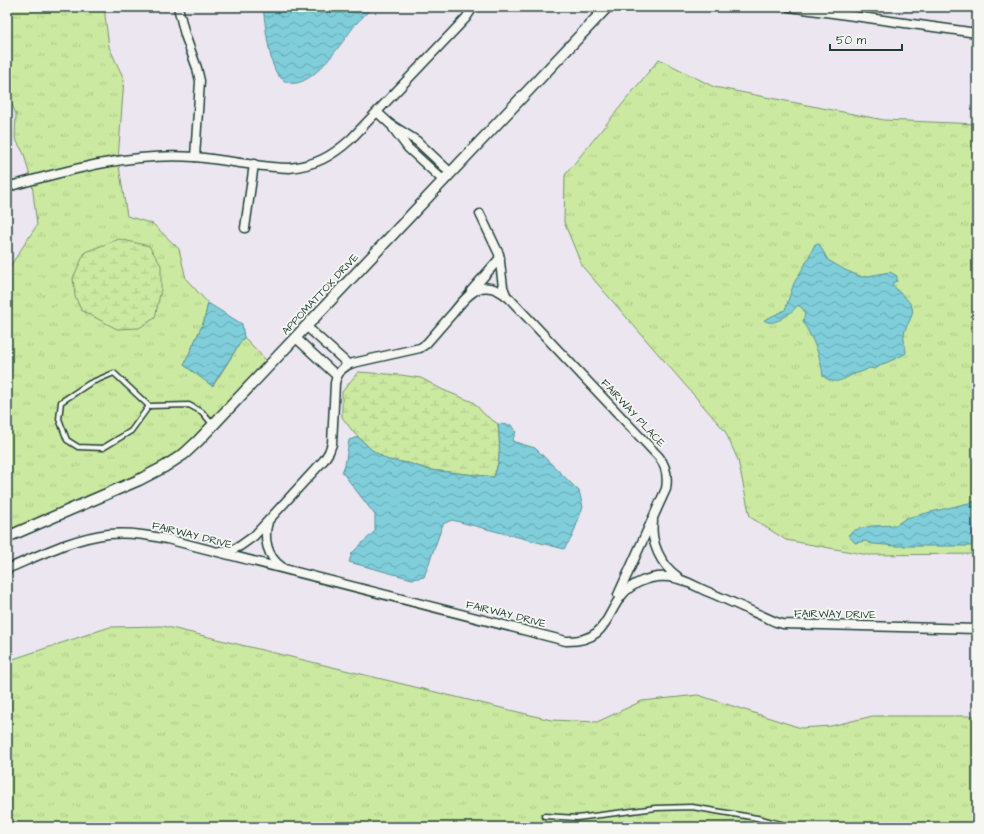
<svg xmlns="http://www.w3.org/2000/svg" width="984" height="834" viewBox="0 0 984 834" font-family="'Architects Daughter',sans-serif">
<style>
.grass{fill:url(#grass-tufts);stroke:#76936a}
.wetland{fill:url(#wetland-marsh);stroke:#76936a}
.water{fill:url(#water-waves);stroke:#599498}
.lines{fill:none;stroke-linecap:round;stroke-linejoin:round}
.service-casing{stroke:#1f3d34;stroke-width:7}
.minor-casing{stroke:#1f3d34;stroke-width:11}
.tertiary-casing{stroke:#1f3d34;stroke-width:13}
.service{stroke:#f6f6f2;stroke-width:4}
.minor{stroke:#f6f6f2;stroke-width:8}
.tertiary{stroke:#f6f6f2;stroke-width:10}
.labels{text-anchor:middle;dominant-baseline:central;stroke-width:3.5;stroke-linejoin:round;paint-order:stroke}
.street-label{font-size:11px;fill:#1f3d34;stroke:#f6f6f2}
</style>
<defs>
<pattern id="grass-tufts" width="24" height="20" patternUnits="userSpaceOnUse"><rect width="24" height="20" fill="#cce9a1"/><path d="M3 7l-1-3M5 7V3M7 7l1-3M15 17l-1-3M17 17v-4M19 17l1-3" fill="none" stroke="#afc98b"/></pattern>
<pattern id="wetland-marsh" width="20" height="14" patternUnits="userSpaceOnUse"><rect width="20" height="14" fill="#cce9a1"/><path d="M1 5h8M5 5V1M11 12h8M15 12V8" fill="none" stroke="#afc98b"/></pattern>
<pattern id="water-waves" width="16" height="10" patternUnits="userSpaceOnUse"><rect width="16" height="10" fill="#7fceda"/><path d="M0 5q4-4 8 0t8 0" fill="none" stroke="#67a8b2"/></pattern>
</defs>
<rect width="100%" height="100%" fill="#ece6f1"/>
<filter id="ink" filterUnits="userSpaceOnUse"><feTurbulence type="fractalNoise" baseFrequency=".025" numOctaves="2"/><feDisplacementMap in="SourceGraphic" scale="8" xChannelSelector="R" yChannelSelector="G"/><feConvolveMatrix kernelMatrix="1 2 1 2 8 2 1 2 1" color-interpolation-filters="sRGB"/></filter>
<g filter="url(#ink)">
<!-- grass -->
<g class="grass">
<polygon points="7,7 104,7 109,47 124,79 118,160 127,216 153,224 179,249 186,279 208,303 204,321 184,365 213,386 244,337 266,360 194,437 180,450 169,458 136,475 7,531 7,271 37,225 32,184 24,154 15,138 16,114 7,93"/>
<polygon points="659,59 714,87 884,120 977,124 977,554 868,555 786,540 750,517 738,460 725,431 582,266 564,222 565,175"/>
<polygon points="163,626 551,720 597,722 642,701 698,695 801,728 831,726 873,716 977,716 977,827 7,827 7,661 110,627"/>
</g>
<!-- wetland -->
<g class="wetland">
<polygon points="119,239 149,246 161,265 161,289 155,318 139,328 117,329 81,310 75,296 73,278 85,252"/>
<path d="M358,372L401,375L421,378L443,390L473,402L485,415L498,424C500,446 501,455 494,477L430,470L408,463L388,460L372,450L354,433L342,417V392Z"/>
</g>
<!-- water -->
<g class="water">
<path d="M263,7H373C367,13 361,18 356,24C342,41 303,106 278,75C269,64 265,22 263,7Z"/>
<path d="M815,244H819L828,260L845,270L862,277L890,272L897,276V281L892,283C897,293 908,297 912,307C915,316 905,326 904,334C903,341 906,347 906,353C896,360 884,362 875,369L869,368C864,372 858,372 852,375C840,381 834,385 823,376C821,356 813,339 803,322L805,313L803,309L798,305C792,313 773,328 764,320L785,310L794,283L807,261Z"/>
<polygon points="208,303 242,324 244,337 212,386 184,365 204,321"/>
<path d="M498,424L511,425L516,432L512,441L535,448L579,491L583,507L572,537L564,549L452,520L443,524L424,577L412,579L349,562L352,553L375,531V515L342,472L345,465L349,440L358,437L372,450L388,460L408,463L430,470L494,477C501,458 500,444 498,424Z"/>
<polygon points="977,501 977,546 897,546 873,544 865,541 855,543 848,535 855,530 872,526 896,525 906,518"/>
</g>
<g class="lines">
<!-- service casing -->
<g class="service-casing">
<g id="service">
<polyline points="149,406 131,431 103,448 78,447 67,440 59,419 61,402 90,383 114,373 149,406 189,405 202,412 213,425"/>
<polyline points="544,816 577,818 656,808 692,807 757,818 792,827"/>
</g>
</g>
<!-- minor casing -->
<g class="minor-casing">
<g id="minor">
<polyline points="178,7 185,35 197,68 200,81 195,157"/>
<polyline points="789,7 977,33"/>
<polyline points="377,112 390,124 417,141 451,173"/>
<polyline points="393,128 408,148 444,181"/>
<path d="M7,187C69,170 131,152 195,157C226,160 257,167 289,168C316,165 331,157 351,139L466,18L473,7"/>
<polyline points="480,214 499,254 503,287 506,295"/>
<polyline points="245,228 254,164"/>
<polyline points="471,291 500,258"/>
<polyline points="306,326 348,364"/>
<polyline points="296,338 337,376"/>
<path d="M653,521C650,543 661,565 678,577"/>
<path d="M268,522C263,538 267,557 282,567"/>
<path d="M220,551L232,550L240,546L254,536L324,460L329,452L332,444L335,383C337,373 342,366 353,363L420,348L426,344C435,334 444,323 453,313C470,292 483,276 509,298L659,457C667,467 668,477 666,489L618,595"/>
<path d="M7,569C40,555 73,538 109,534C129,532 148,535 167,539L566,641C619,642 601,597 642,581C651,577 660,576 669,577C682,578 695,586 706,591C730,601 753,612 776,622L783,624L977,629"/>
</g>
</g>
<!-- tertiary casing -->
<g class="tertiary-casing">
<polyline id="tertiary" points="7,537 139,480 164,467 184,454 198,441 607,7"/>
</g>
<!-- service -->
<use href="#service" class="service"/>
<!-- minor -->
<use href="#minor" class="minor"/>
<!-- tertiary -->
<use href="#tertiary" class="tertiary"/>
</g>
</g>
<g class="labels">
<!-- street labels -->
<g class="street-label">
<text transform="translate(320 294) rotate(-47)">APPOMATTOX DRIVE</text>
<text transform="translate(633 413) rotate(47)">FAIRWAY PLACE</text>
<text transform="translate(192 535) rotate(14)">FAIRWAY DRIVE</text>
<text transform="translate(506 614) rotate(14)">FAIRWAY DRIVE</text>
<text transform="translate(835 614) rotate(1)">FAIRWAY DRIVE</text>
</g>
</g>
<!-- margin -->
<rect width="984" height="834" fill="none" stroke="#f6f6f2" stroke-width="24"/>
<rect x="12" y="12" width="960" height="810" fill="none" stroke="#1f3d34" stroke-width="1.5" filter="url(#ink)"/>
<!-- scale -->
<path d="M830 44v6h72v-6" fill="none" stroke="#1f3d34" stroke-width="2"/>
<text x="836" y="44" font-size="12" fill="#1f3d34" stroke="#f6f6f2" stroke-width="3" paint-order="stroke">50 m</text>
</svg>
